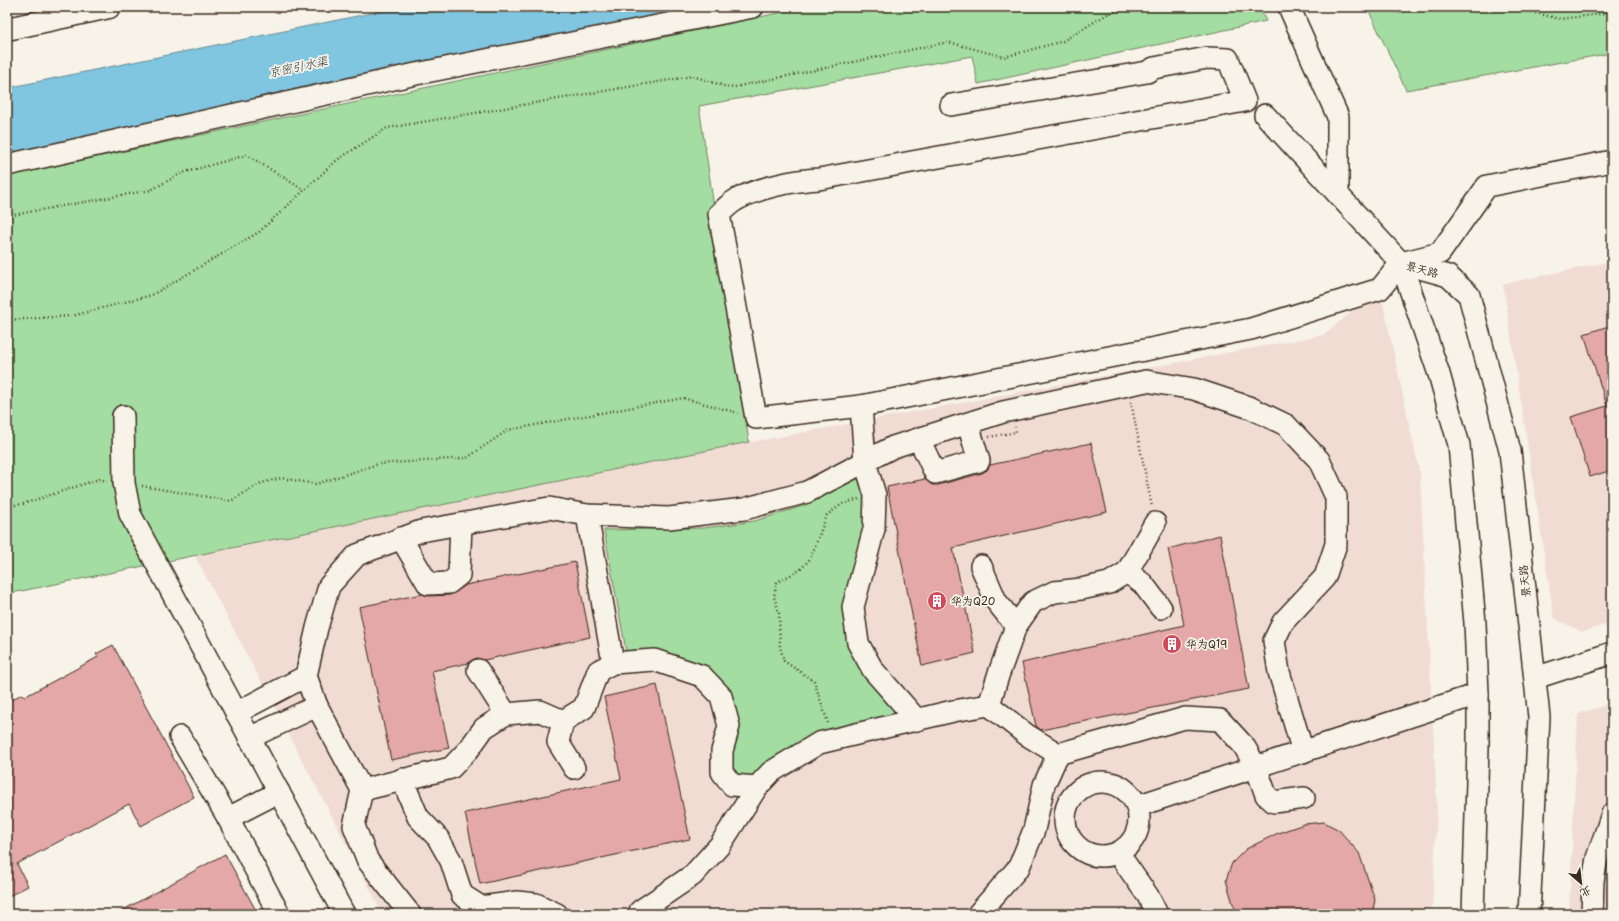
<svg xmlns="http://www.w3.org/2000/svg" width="1619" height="921" viewBox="0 0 1619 921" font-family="'Shantell Sans','LXGW WenKai TC',sans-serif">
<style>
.built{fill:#f1dcd4}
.green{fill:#a4dda1;stroke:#708460}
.water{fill:#80c6e1;stroke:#648893}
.building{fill:#e3a8a7;stroke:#3b2a1e}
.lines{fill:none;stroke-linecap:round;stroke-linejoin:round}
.minor-casing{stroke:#3b2a1e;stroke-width:24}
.major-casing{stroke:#3b2a1e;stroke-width:25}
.path{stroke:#3b2a1e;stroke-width:2.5;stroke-dasharray:1 3;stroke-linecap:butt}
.minor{stroke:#f7f3e8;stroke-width:21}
.major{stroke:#f7f3e8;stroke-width:22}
.labels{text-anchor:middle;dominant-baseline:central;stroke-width:3.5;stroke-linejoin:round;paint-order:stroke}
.street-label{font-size:11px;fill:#3b2a1e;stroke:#f7f3e8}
.poi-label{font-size:11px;fill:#3b2a1e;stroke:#f7f3e8;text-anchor:start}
.water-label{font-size:12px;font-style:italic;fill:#505958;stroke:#f7f3e8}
</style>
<rect width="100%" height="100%" fill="#f7f3e8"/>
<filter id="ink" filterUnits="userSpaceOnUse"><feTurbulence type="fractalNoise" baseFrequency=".025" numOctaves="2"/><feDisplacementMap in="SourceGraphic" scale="8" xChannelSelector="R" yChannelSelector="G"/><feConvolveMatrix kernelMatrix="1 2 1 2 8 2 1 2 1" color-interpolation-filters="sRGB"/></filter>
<g filter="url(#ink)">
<!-- built -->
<g class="built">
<polygon points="1612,261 1612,623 1582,632 1554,618 1503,284"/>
<polygon points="1380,289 1420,474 1437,806 1432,914 383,914 194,554 730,446 1323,335"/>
<polygon points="1612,703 1612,914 1569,914 1578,714"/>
</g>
<!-- green -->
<g class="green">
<polygon points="807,7 1259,7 1266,21 978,84 972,56 699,106 749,442 7,594 7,176"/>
<polygon points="1367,7 1612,7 1612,53 1406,90"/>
<polygon points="869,473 858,643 917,720 819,743 771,772 732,785 721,696 626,650 604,530 704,528 755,521 803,506"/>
</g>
<!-- water -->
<polygon class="water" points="401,7 728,7 7,155 7,88"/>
<!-- building -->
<g class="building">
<polygon points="1612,325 1612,470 1590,477 1571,417 1607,406 1584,334"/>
<polygon points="1091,443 1107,512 953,548 975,653 922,666 887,487 925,479 932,485 938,485 982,473 987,470 990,465"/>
<polygon points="1220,535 1249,689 1041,730 1036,726 1022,663 1184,625 1168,549"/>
<polygon points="575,562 590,637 484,660 477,658 472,660 468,663 432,671 449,748 391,760 359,607 422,594 429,596 450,595 456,592 466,585"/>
<polygon points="113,645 194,797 141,826 129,804 17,864 28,886 7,897 7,702 22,694 24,697 98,657 96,654"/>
<polygon points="657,685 690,839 480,884 465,813 621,779 604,697"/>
<polygon points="1324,822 1339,830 1359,853 1375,900 1372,914 1238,914 1233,904 1226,880 1232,863 1246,849 1278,833 1304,824"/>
<polygon points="225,854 258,914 116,914"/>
</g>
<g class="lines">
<!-- minor casing -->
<g class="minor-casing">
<g id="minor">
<polyline points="1289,7 1338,117 1338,194"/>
<path d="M951,105L1147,72L1154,68L1207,58L1228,59L1245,101L819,179C795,180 757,188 736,200C730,203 725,209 719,214L756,418L861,406L1251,329L1380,289L1401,263L1440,253L1487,186L1612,161"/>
<polyline points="1265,115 1401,263 1439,374 1459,445 1475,623 1478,694 1478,748 1473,914"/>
<polyline points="7,165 416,74 753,7"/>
<polyline points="1402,263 1448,276 1469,295 1510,451 1539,717 1529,914"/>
<polyline points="861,406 865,462 875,495 874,529 853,607 858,643 873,670 917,720"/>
<polyline points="123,416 124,483 130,514 344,914"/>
<polyline points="919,439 935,473 979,461 968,424"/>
<polyline points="587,515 613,663"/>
<polyline points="401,538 428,584 449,583 459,575 461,524"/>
<polyline points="981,566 996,601 1016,626"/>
<polyline points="1127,572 1143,584 1161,608"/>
<polyline points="478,670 506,714"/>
<polyline points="1535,678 1612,653"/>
<polyline points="989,705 1027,735 1058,754 1185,718 1220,720 1244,746 1256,767 1266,795 1274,802 1304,798"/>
<polyline points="317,706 306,676 317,628 329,586 357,555 421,531 549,508 587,515 669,518 744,509 807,492 893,447 1003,412 1146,381 1194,389 1251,408 1286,425 1319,460 1336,497 1336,544 1325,577 1283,622 1274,641 1279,672 1303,752"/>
<polyline points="236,713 306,676"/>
<polyline points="563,721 558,742 574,768"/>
<polyline points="180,737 228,818 279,914"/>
<polyline points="249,738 317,706 362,790 354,826 368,861 410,914"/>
<polyline points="402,779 418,817 438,838 451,861 462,895 481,907 517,902 536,904 557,914"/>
<circle cx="1102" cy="819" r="37"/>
<polyline points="362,790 451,768 469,749 484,728 506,714 540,711 563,721 584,708 598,671 613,663 654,660 702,676 721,696 729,726 722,751 722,772 732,785 757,787"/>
<polyline points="1137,806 1478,694"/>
<polyline points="228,818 279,792"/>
<polyline points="1118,853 1148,896 1157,914"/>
<polyline points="639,914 640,911 693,875 720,845 757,787 771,772 819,743 953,711 989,705 998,676 1016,626 1033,602 1054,592 1081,589 1109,583 1127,572 1155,523"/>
<polyline points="978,914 1019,867 1034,830 1044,785 1058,754"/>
<polyline points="1592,914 1593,881 1597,858 1612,814"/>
</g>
</g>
<!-- major casing -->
<g class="major-casing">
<polyline id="major" points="7,29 109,7"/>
</g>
<!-- path -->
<g class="path">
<polyline points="1389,7 1398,13 1412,7"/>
<polyline points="1512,7 1560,19 1601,14 1612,9"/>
<polyline points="7,216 151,190 182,173 247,155 304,190"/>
<polyline points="7,320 72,316 152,295 259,232 337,160 387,128 693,76 730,88 948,42 1004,57 1063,41 1109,13 1142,7"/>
<polyline points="1131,402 1152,507"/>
<polyline points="989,437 1016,432 1015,427"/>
<polyline points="142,486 231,501 261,483 281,478 316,484 378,464 467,458 508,430 683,398 738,413"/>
<polyline points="7,506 23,504 99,479 107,481"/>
<polyline points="828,723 814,681 784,661 780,647 779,612 774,597 777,582 800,570 810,559 827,515 842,504 859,499"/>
</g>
<!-- minor -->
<use href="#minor" class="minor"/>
<!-- major -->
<use href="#major" class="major"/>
</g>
</g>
<!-- icons -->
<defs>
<g id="building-disc" transform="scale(1)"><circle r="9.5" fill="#d1495b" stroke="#f7f3e8"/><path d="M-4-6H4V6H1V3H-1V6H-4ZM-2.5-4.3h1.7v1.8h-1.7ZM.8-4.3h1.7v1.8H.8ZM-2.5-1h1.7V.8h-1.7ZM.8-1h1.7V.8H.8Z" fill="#fff"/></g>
</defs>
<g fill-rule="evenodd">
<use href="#building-disc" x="937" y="601"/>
<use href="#building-disc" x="1172" y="644"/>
</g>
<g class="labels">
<!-- street labels -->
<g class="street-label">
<text transform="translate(1422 270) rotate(15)">景天路</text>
<text transform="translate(1525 581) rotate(-96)">景天路</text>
</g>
<!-- poi labels -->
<g class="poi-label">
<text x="951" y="601">华为Q20</text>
<text x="1186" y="644">华为Q19</text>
</g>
<!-- water labels -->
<g class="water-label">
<text transform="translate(298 67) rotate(-12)">京密引水渠</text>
</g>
</g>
<!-- margin -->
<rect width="1619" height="921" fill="none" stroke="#f7f3e8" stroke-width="24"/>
<rect x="12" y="12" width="1595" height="897" fill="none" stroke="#3b2a1e" stroke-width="1.5" filter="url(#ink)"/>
<!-- north arrow -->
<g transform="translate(1581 883) rotate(152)" stroke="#f7f3e8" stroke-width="3" paint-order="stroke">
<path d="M0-3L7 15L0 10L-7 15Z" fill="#3b2a1e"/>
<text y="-6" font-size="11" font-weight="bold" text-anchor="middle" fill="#3b2a1e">北</text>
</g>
</svg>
